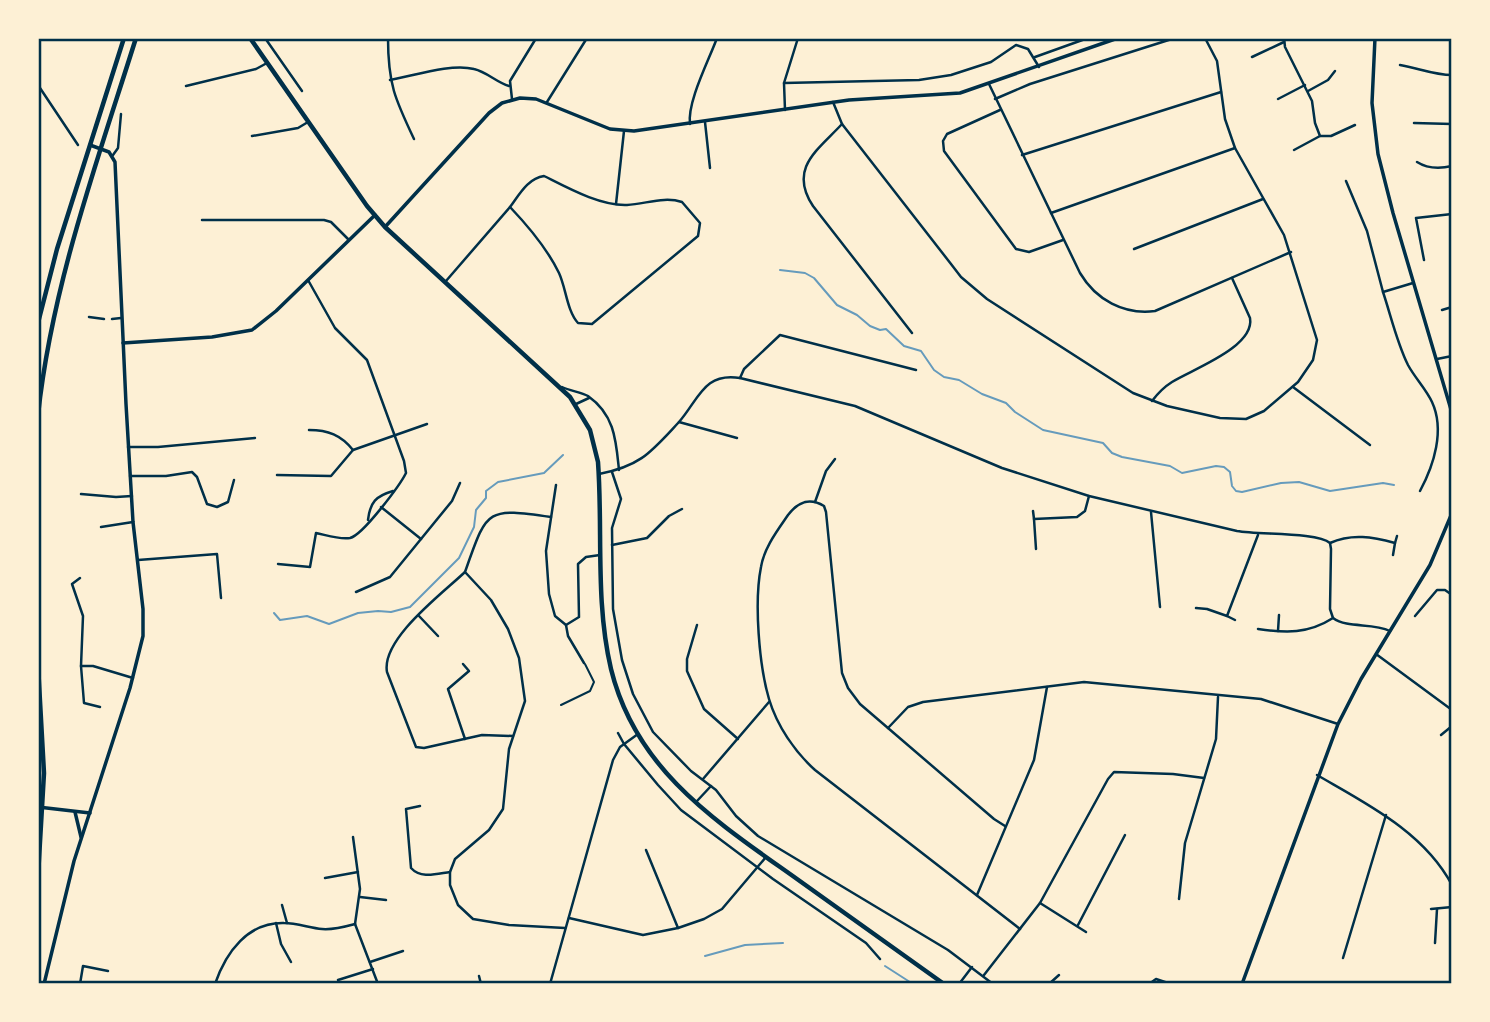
<svg xmlns="http://www.w3.org/2000/svg" width="1490" height="1022" viewBox="0 0 1490 1022" font-family="'Varela Round',sans-serif">
<style>
.lines{fill:none;stroke-linecap:round;stroke-linejoin:round}
.stream{stroke:#669bbc;stroke-width:2}
.service{stroke:#003049;stroke-width:2}
.minor{stroke:#003049;stroke-width:2.5}
.tertiary{stroke:#003049;stroke-width:3.5}
.trunk{stroke:#003049;stroke-width:4.5}
.neatline{fill:none;stroke:#003049;stroke-width:2.5}
</style>
<rect width="100%" height="100%" fill="#fdf0d5"/>
<g class="lines">
<!-- stream -->
<g class="stream">
<polyline points="780,270 805,273 814,278 837,305 857,315 870,326 880,330 886,329 904,346 921,351 934,370 944,377 959,380 982,394 1006,403 1015,412 1043,430 1103,443 1112,453 1122,457 1170,466 1182,473 1216,466 1224,467 1230,472 1232,486 1236,491 1242,492 1281,483 1299,482 1330,491 1383,483 1394,485"/>
<polyline points="274,613 280,620 307,616 329,624 358,613 378,611 391,612 410,607 459,558 474,527 476,510 486,498 486,491 498,482 544,473 563,455"/>
<polyline points="705,956 745,945 783,943"/>
<polyline points="885,966 913,984"/>
</g>
<!-- service -->
<polyline class="service" points="561,705 590,691 594,682 585,664"/>
<!-- minor -->
<g class="minor">
<polyline points="265,38 302,91"/>
<path d="M388,38C388,84 395,99 414,139"/>
<polyline points="1284,38 1285,47 1312,101 1315,123 1320,136 1331,136 1355,125"/>
<polyline points="1035,57 1088,38"/>
<polyline points="1252,57 1284,42"/>
<path d="M1400,65C1418,68 1434,75 1452,75"/>
<path d="M390,80C413,76 451,63 474,69C487,72 496,82 509,86"/>
<polyline points="784,83 919,80 951,75 991,62 1016,45 1028,49 1039,67"/>
<path d="M989,84L1080,273C1096,300 1124,315 1155,311L1291,252"/>
<polyline points="38,85 78,145"/>
<polyline points="186,86 256,69 267,63"/>
<polyline points="1308,91 1328,80 1335,71"/>
<polyline points="512,99 510,81 535,40 533,38"/>
<polyline points="995,99 1030,84 1175,38"/>
<polyline points="1278,99 1305,85"/>
<polyline points="547,102 587,38"/>
<polyline points="833,102 842,124 951,264 961,277 987,299 1133,393 1167,406 1220,418 1246,419 1264,411 1298,382 1313,360 1317,340 1284,235 1235,148 1225,119 1217,61 1205,38"/>
<polyline points="785,110 784,83 798,38"/>
<polyline points="1000,110 947,134 943,141 944,151 1016,249 1029,252 1063,240"/>
<polyline points="705,122 710,168"/>
<polyline points="1414,123 1452,124"/>
<path d="M690,124C687,102 709,60 717,38"/>
<path d="M842,124C818,150 788,168 813,206L912,333"/>
<polyline points="252,136 298,128 308,122"/>
<polyline points="1294,150 1320,136"/>
<polyline points="113,155 118,148 121,114"/>
<polyline points="1022,155 1221,92"/>
<path d="M1417,162C1428,169 1439,169 1452,166"/>
<path d="M544,176C568,188 600,206 627,205C646,204 664,196 682,202L700,223L698,236L592,324L578,323C567,311 566,288 559,273C547,248 529,227 510,207C519,195 528,178 544,176Z"/>
<polyline points="1346,181 1367,231 1383,292"/>
<polyline points="616,204 624,131"/>
<polyline points="1051,213 1235,148"/>
<polyline points="202,220 324,220 331,222 348,239"/>
<polyline points="1134,249 1263,199"/>
<polyline points="1424,260 1416,218 1452,214"/>
<polyline points="446,281 510,207"/>
<path d="M1413,283L1383,292C1391,316 1397,343 1408,365C1415,378 1426,389 1432,402C1445,430 1434,465 1420,491"/>
<polyline points="1442,310 1452,307"/>
<polyline points="89,317 104,319"/>
<polyline points="112,319 121,318"/>
<polyline points="1437,359 1452,356"/>
<path d="M740,378L855,406L1002,468L1089,496L1237,531C1259,535 1317,532 1330,543L1331,549L1330,609L1333,618C1348,629 1372,622 1390,631"/>
<path d="M562,387C570,391 581,392 588,396C615,415 616,441 619,470"/>
<polyline points="1293,387 1370,445"/>
<path d="M1152,401C1158,393 1164,387 1172,382C1193,369 1255,347 1250,318L1232,278"/>
<polyline points="576,404 589,398"/>
<path d="M679,422C699,399 704,372 740,378L744,369L780,335L916,370"/>
<path d="M309,430C328,430 341,435 353,450"/>
<polyline points="128,447 158,447 255,438"/>
<polyline points="612,472 621,499 612,528 613,609 622,660 633,694 653,732 691,771 716,790 736,816 758,836 948,950 993,984"/>
<path d="M599,474C641,466 651,452 679,422L737,438"/>
<polyline points="277,475 331,476 353,450 427,424"/>
<polyline points="130,476 166,476 192,472 197,477 207,504 217,507 228,502 234,480"/>
<polyline points="556,485 546,551 549,594 555,616 566,625 568,636 584,663"/>
<polyline points="81,494 116,497 132,496"/>
<polyline points="815,502 826,471 835,459"/>
<polyline points="1033,511 1034,519"/>
<polyline points="1151,512 1160,607"/>
<path d="M551,517C485,507 487,510 465,572L491,600L508,629L519,658L525,701L509,749L503,809L489,830L455,859L450,872V885L458,905L473,919L509,925L565,928"/>
<path d="M368,520C370,502 376,496 393,491"/>
<polyline points="101,527 133,522"/>
<polyline points="421,539 452,501 460,483"/>
<path d="M1330,543C1352,533 1373,537 1395,543L1393,555"/>
<polyline points="1395,543 1397,536"/>
<polyline points="612,545 647,538 669,516 682,509"/>
<polyline points="1036,549 1034,519 1077,517 1085,511 1089,496"/>
<polyline points="138,560 217,554 221,598"/>
<path d="M278,564L310,567L316,533C326,535 340,540 350,538C363,535 400,485 406,473L404,461L367,360L335,328L308,280"/>
<path d="M465,572C443,593 381,639 387,672L416,747L424,748L482,735L513,736"/>
<polyline points="80,578 72,584 83,616 81,666 93,666 133,678"/>
<polyline points="356,592 390,577 421,539 381,507"/>
<polyline points="1196,608 1207,609 1227,616 1258,535"/>
<polyline points="419,616 438,636"/>
<polyline points="1227,616 1235,620"/>
<polyline points="1415,616 1437,590 1445,590 1452,595"/>
<polyline points="566,625 579,617 578,564 586,557 600,555"/>
<polyline points="697,625 687,659 687,671 704,709 738,739"/>
<path d="M1258,629C1286,633 1308,634 1333,618"/>
<polyline points="1278,631 1279,615"/>
<polyline points="1376,654 1452,710"/>
<polyline points="463,664 469,671 448,689 465,739"/>
<polyline points="81,666 84,703 100,707"/>
<polyline points="888,728 908,707 923,702 1084,682 1261,699 1338,724"/>
<polyline points="618,733 624,744 658,785 681,810 773,879 866,943 880,959"/>
<polyline points="1441,735 1452,726"/>
<path d="M1317,775C1367,804 1424,832 1452,885"/>
<polyline points="703,779 769,702"/>
<polyline points="697,801 711,786"/>
<path d="M420,806L406,809L411,868C421,879 436,874 450,872"/>
<polyline points="1452,820 1452,832"/>
<path d="M1005,826L994,819L860,704L848,688L842,673L826,512L824,506C809,497 798,502 788,515C777,531 764,548 761,567C754,602 759,665 769,699C777,726 795,752 815,770L1020,929"/>
<polyline points="353,837 360,889 355,924"/>
<polyline points="646,850 678,928"/>
<polyline points="325,878 358,872"/>
<polyline points="977,895 1034,760 1047,687"/>
<polyline points="360,897 386,900"/>
<polyline points="1179,899 1185,843 1216,739 1218,697"/>
<polyline points="1040,903 1086,932"/>
<polyline points="282,905 287,923"/>
<polyline points="1431,909 1452,907"/>
<polyline points="569,918 643,935 678,928 704,919 722,909 766,857"/>
<polyline points="276,923 281,944 291,962"/>
<polyline points="355,924 378,984"/>
<polyline points="1078,925 1125,835"/>
<polyline points="1435,943 1437,909"/>
<polyline points="1343,958 1386,815"/>
<polyline points="370,962 403,951"/>
<polyline points="984,975 1040,903 1108,779 1114,772 1173,774 1204,778"/>
<polyline points="479,976 481,984"/>
<polyline points="338,980 373,969"/>
<polyline points="80,984 83,966 108,971"/>
<path d="M215,984C226,952 248,922 284,923C297,923 310,928 322,929C334,930 344,927 355,924"/>
<polyline points="550,984 613,760 620,747 638,734"/>
<polyline points="959,984 972,967"/>
<polyline points="1049,984 1059,975"/>
<polyline points="1149,984 1156,979 1171,984"/>
</g>
<!-- tertiary -->
<g class="tertiary">
<polyline points="1375,38 1372,103 1378,154 1393,213 1452,413"/>
<polyline points="385,227 489,113 502,103 520,98 536,99 610,129 634,131 849,100 960,93 1118,38"/>
<polyline points="123,343 212,337 252,330 276,311 375,215"/>
<polyline points="38,807 90,813"/>
<polyline points="75,812 81,837"/>
<polyline points="44,984 74,861 130,688 143,636 143,609 133,522 126,404 115,162 109,152 90,145"/>
<polyline points="1242,984 1338,724 1361,679 1430,565 1452,513"/>
</g>
<!-- trunk -->
<g class="trunk">
<path d="M250,38L367,206L385,227L570,397L590,430L598,462C603,531 595,601 611,669C636,771 717,822 797,879C846,914 895,949 944,984"/>
<polyline points="38,323 57,249 124,38"/>
<path d="M38,415C52,285 97,162 136,38"/>
<polyline points="38,665 44,773 38,876"/>
</g>
</g>
<!-- border -->
<rect width="1490" height="1022" fill="none" stroke="#fdf0d5" stroke-width="80"/>
<rect x="40" y="40" width="1410" height="942" class="neatline"/>
</svg>
